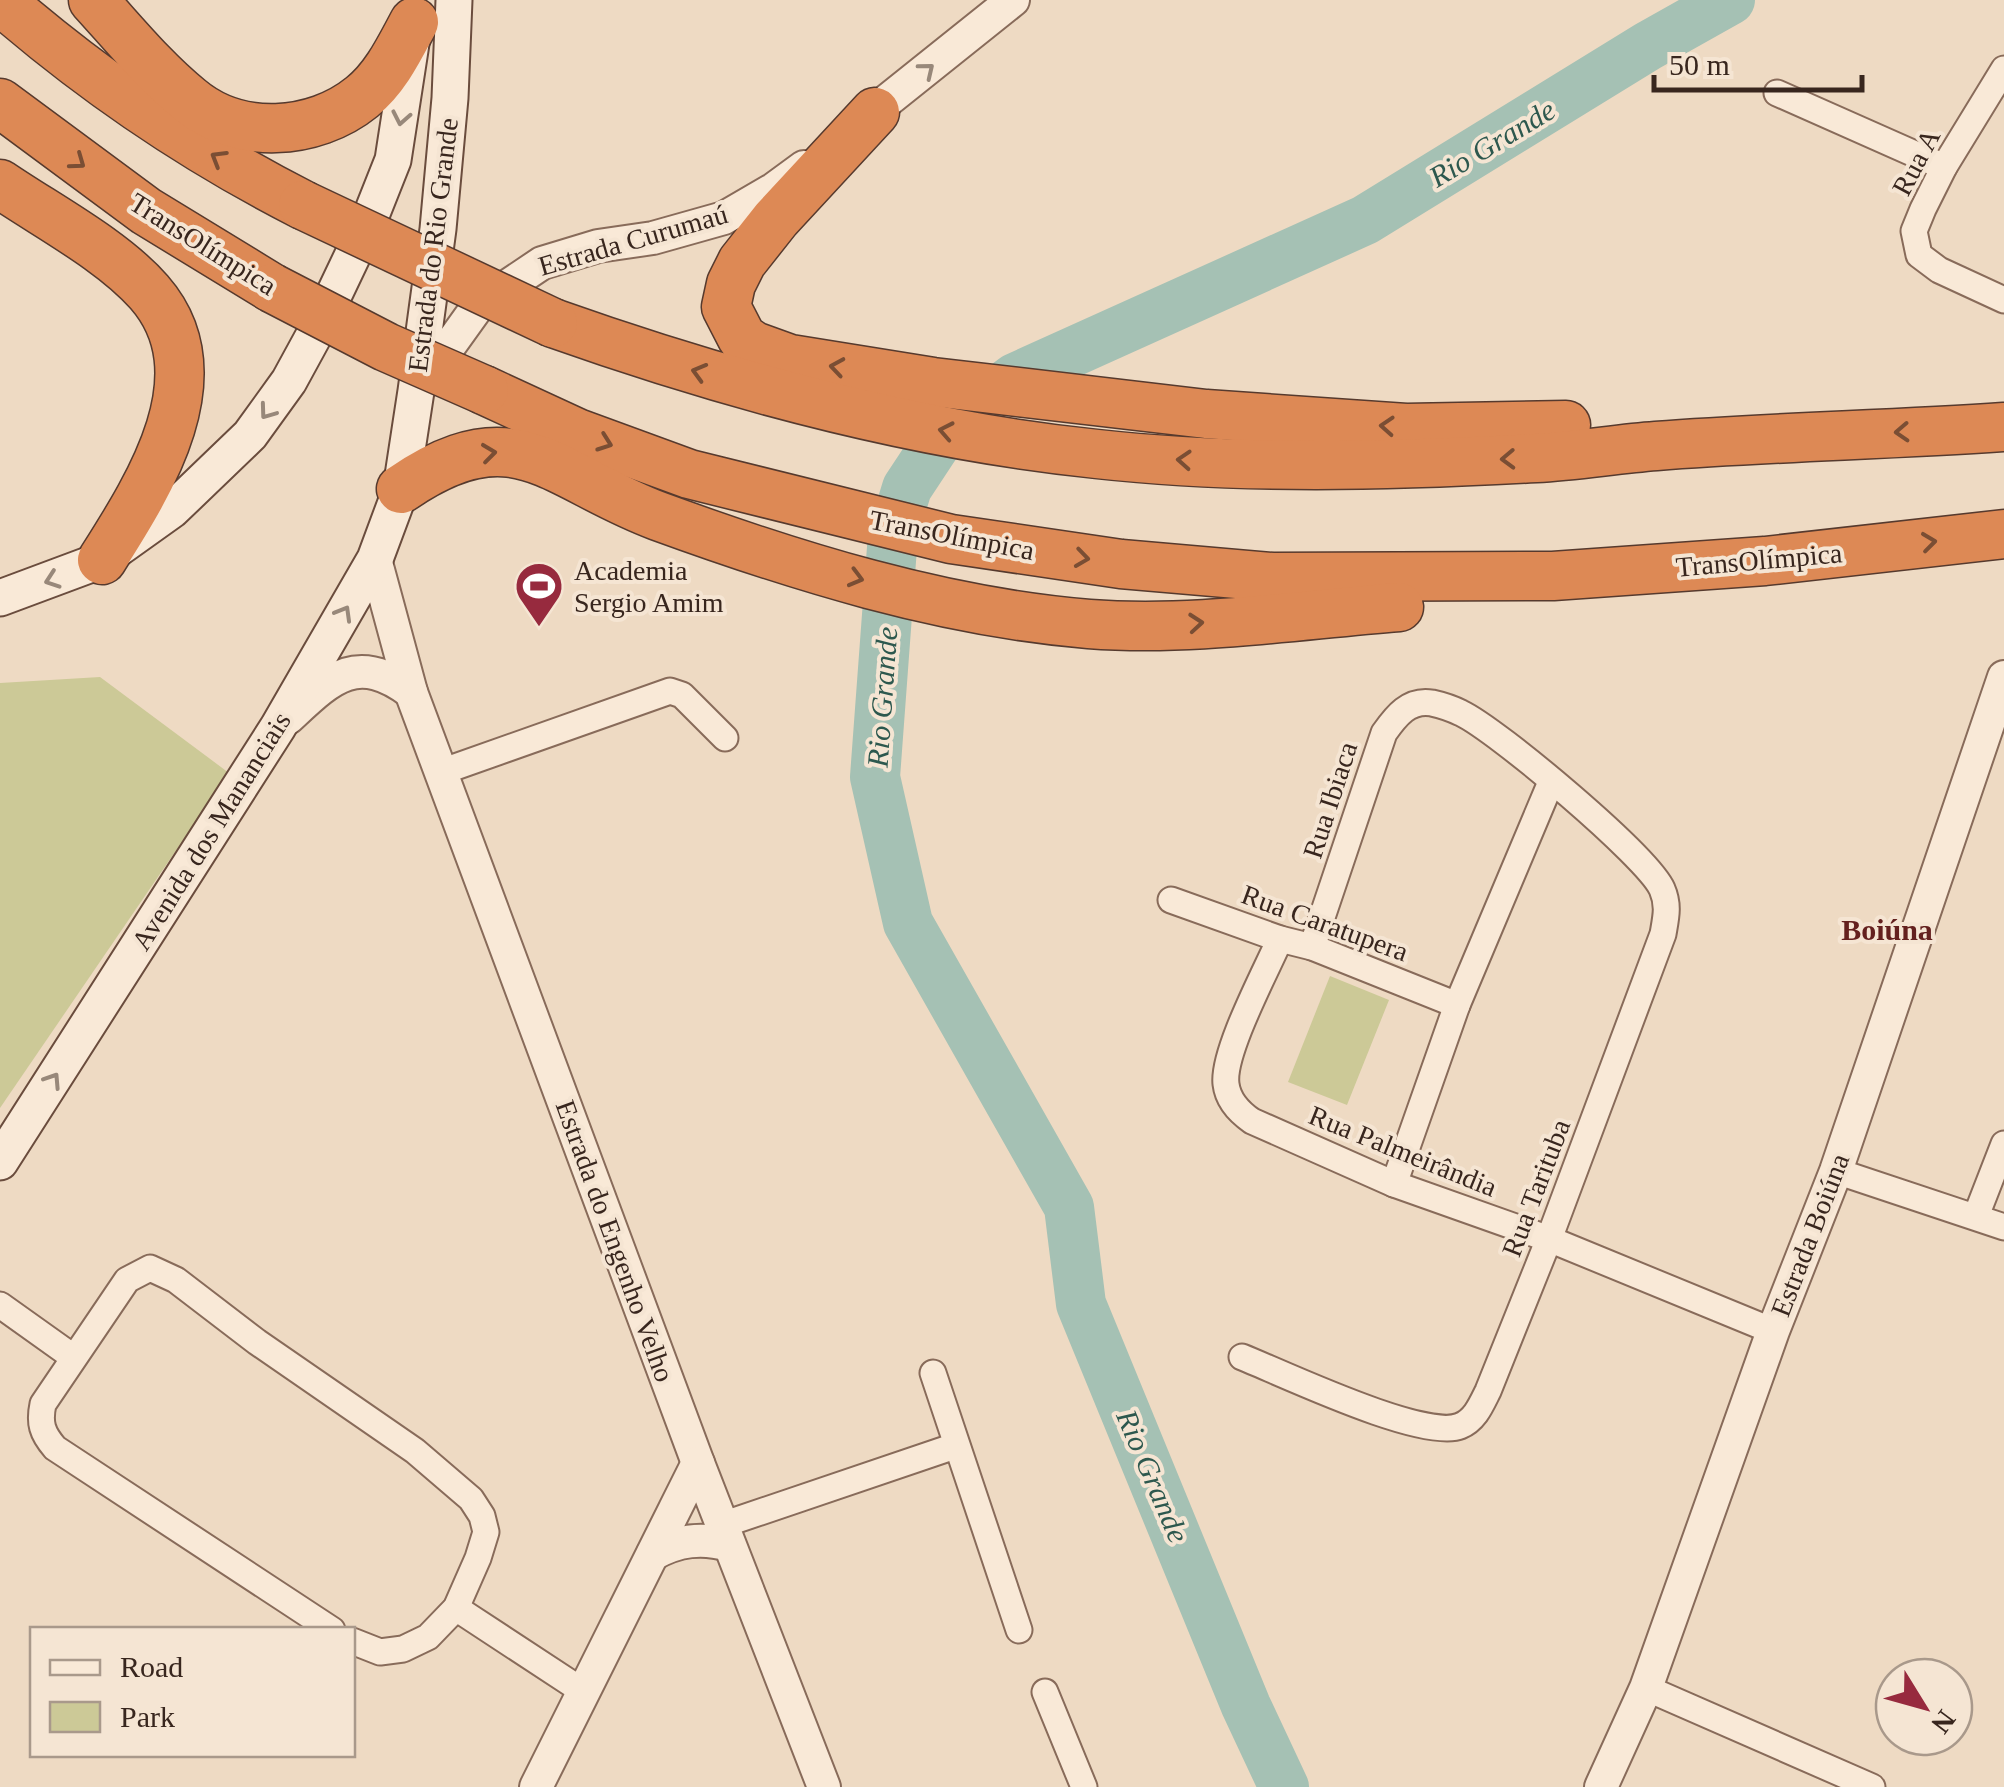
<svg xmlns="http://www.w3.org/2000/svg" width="2004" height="1787" viewBox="0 0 2004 1787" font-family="Georgia,serif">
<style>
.green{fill:#ccc997}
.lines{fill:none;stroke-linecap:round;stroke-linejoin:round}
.river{stroke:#a5c1b4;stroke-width:50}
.minor-casing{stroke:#886b5a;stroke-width:29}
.tertiary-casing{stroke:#886b5a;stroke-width:36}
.secondary-casing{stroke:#6a4c3d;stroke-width:39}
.motorway-casing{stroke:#563a2e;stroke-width:51}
.minor{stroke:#f9e9d7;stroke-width:25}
.tertiary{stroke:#f9e9d7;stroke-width:32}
.secondary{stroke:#f9e9d7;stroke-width:35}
.motorway{stroke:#dd8955;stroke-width:48}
.motorway-bridge-casing{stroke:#563a2e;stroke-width:51;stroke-linecap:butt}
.motorway-bridge{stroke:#dd8955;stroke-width:48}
.oneway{stroke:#98887a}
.oneway2{stroke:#7a4e34}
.labels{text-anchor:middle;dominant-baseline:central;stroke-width:8;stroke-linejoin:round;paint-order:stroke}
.street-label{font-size:28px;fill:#38261e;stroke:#f5e5d3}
.poi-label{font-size:28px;fill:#38261e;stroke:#f5e5d3;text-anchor:start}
.water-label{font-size:30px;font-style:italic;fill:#2d584e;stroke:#f5e5d3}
.neighbourhood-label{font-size:30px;font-weight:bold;fill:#64201e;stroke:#f5e5d3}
</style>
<rect width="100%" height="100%" fill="#eedac3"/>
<!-- green -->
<g class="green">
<polygon points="100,677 229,773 0,1108 0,683"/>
<polygon points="1330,976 1389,1000 1347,1105 1288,1082"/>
</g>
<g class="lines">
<!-- river -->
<polyline class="river" points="1284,1787 1246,1706 1081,1304 1069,1207 908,923 875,777 893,534 907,488 938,441 976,407 1015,378 1365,220 1648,46 1730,0"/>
<!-- minor casing -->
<g class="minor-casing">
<g id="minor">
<polyline points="2004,69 1944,167 1923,209 1914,231 1919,255 1939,270 2004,300"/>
<polyline points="1777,93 1944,167"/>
<polyline points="441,772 670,691 682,695 725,738"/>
<polyline points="1171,900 1280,939 1312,947 1457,1005"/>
<path d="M1280,939C1266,971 1222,1053 1226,1084C1228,1101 1239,1112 1252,1121L1394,1184L1549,1239L1773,1331"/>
<polyline points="1836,1171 2004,1227"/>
<polyline points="1394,1184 1457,1005 1551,782"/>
<polyline points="1976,1216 2004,1144"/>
<polyline points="0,1305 73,1357"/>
<path d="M1242,1357C1282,1373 1424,1441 1460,1426C1475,1420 1481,1405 1488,1391L1549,1239L1663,934C1666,917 1669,905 1662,889C1647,856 1497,730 1461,713C1453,709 1441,705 1432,703C1409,699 1396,716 1384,733L1312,947"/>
<polyline points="933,1373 1019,1630"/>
<polyline points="722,1525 955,1446"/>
<polyline points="456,1608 584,1692"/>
<path d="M332,1630L55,1448C42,1433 39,1423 43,1404L127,1280L150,1268L176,1280L257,1342L415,1451L471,1499L482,1516L486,1532L478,1558L456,1608L428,1637L403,1649L380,1652L352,1641"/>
<polyline points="1646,1688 1872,1787"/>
<polyline points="1045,1692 1084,1787"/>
</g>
</g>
<!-- tertiary casing -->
<g class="tertiary-casing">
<g id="tertiary">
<polyline points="858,124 1013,0"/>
<polyline points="422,384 478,306 542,263 598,246 653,238 724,218 774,189 804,167"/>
<polyline points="375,559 411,692 698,1463 824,1787"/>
<path d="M288,718C330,679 356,651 411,692"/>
<path d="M653,1554C678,1540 702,1537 729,1545"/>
<polyline points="536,1787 698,1463"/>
<polyline points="1601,1787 1646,1688 1773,1331 1836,1171 2004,677"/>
</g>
</g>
<!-- secondary casing -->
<g class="secondary-casing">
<g id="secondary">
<polyline points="0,598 102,560 172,510 250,435 289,381 319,326 368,223 393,160 412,37"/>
<polyline points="0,1162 278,727 375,559 401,489 416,391 438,229 450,98 454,0"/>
</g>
</g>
<!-- motorway casing -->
<g class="motorway-casing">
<g id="motorway">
<path d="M0,0C92,80 195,150 303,205"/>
<path d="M93,0C124,34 154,71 190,100C238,140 314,136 362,97C386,78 400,48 414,22"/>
<polyline points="0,103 146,211 272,288"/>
<polyline points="875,112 776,219 742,262 731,284 726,307 742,338 754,346 790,359 933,382 1206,414 1406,428 1566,425"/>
<path d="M0,184C47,216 112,250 149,292C221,374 149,486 102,560"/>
<path d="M553,323C728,385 911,435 1097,454C1242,470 1390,466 1536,458C1576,456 1616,449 1656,446C1772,437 1888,435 2004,427"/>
<polyline points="484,390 577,433 689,474 951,539 1121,564 1272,577 1553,576 1765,561 2004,534"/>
<path d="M401,489C516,410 551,476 658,516C795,566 942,612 1089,624C1191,632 1297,615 1399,607"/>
</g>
</g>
<!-- minor -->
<use href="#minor" class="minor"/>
<!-- tertiary -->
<use href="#tertiary" class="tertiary"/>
<!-- secondary -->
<use href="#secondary" class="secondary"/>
<!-- motorway -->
<use href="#motorway" class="motorway"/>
<!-- motorway-bridge casing -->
<g class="motorway-bridge-casing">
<g id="motorway-bridge">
<polyline points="303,205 553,323"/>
<polyline points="272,288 386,347 484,390"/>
</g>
</g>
<!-- motorway-bridge -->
<use href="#motorway-bridge" class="motorway-bridge"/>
</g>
<!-- one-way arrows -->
<defs><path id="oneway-chevron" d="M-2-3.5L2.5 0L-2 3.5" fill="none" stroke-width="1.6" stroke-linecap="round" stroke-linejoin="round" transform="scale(2.5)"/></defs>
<g class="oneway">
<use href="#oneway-chevron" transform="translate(927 70) rotate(-39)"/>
<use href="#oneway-chevron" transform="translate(401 118) rotate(101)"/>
<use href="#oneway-chevron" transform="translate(267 412) rotate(126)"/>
<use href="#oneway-chevron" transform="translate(52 580) rotate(161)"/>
<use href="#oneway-chevron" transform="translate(344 613) rotate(-60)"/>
<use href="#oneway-chevron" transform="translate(53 1080) rotate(-57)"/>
</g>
<g class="oneway2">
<use href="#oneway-chevron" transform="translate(218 158) rotate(-149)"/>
<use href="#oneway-chevron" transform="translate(78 162) rotate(36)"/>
<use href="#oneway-chevron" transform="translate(837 367) rotate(-171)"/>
<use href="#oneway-chevron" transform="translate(699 372) rotate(-164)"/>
<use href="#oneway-chevron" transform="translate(1387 426) rotate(-176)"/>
<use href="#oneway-chevron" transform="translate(946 431) rotate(-169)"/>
<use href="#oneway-chevron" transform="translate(1902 432) rotate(177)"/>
<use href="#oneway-chevron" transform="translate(605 443) rotate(20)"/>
<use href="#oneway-chevron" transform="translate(489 453) rotate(-7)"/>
<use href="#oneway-chevron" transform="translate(1508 459) rotate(178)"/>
<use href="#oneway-chevron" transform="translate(1184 460) rotate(-176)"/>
<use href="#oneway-chevron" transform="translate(1929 542) rotate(-7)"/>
<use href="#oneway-chevron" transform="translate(1082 558) rotate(8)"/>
<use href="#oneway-chevron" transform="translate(856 578) rotate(15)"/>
<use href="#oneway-chevron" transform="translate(1196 623) rotate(-5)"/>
</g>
<!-- icons -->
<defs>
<g id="stadium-pin" transform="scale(2.5)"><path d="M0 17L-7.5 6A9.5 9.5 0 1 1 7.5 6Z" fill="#972a3e" stroke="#f5e5d3"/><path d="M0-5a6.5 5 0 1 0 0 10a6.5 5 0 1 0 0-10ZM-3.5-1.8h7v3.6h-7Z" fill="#fff"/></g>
</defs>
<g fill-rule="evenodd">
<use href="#stadium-pin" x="539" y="586"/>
</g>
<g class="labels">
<!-- street labels -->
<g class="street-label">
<text transform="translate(1916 162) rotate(-62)">Rua A</text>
<text transform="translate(633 240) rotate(-16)">Estrada Curumaú</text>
<text transform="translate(203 244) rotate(32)">TransOlímpica</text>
<text transform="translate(433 245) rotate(-83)">Estrada do Rio Grande</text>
<text transform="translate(952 535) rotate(11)">TransOlímpica</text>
<text transform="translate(1759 560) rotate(-5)">TransOlímpica</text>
<text transform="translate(1330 800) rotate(-72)">Rua Ibiaca</text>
<text transform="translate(211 831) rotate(-58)">Avenida dos Mananciais</text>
<text transform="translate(1325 923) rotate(20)">Rua Caratupera</text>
<text transform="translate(1403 1151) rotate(22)">Rua Palmeirândia</text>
<text transform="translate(1536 1188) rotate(-69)">Rua Tarituba</text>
<text transform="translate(1810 1235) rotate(-69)">Estrada Boiúna</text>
<text transform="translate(615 1241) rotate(70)">Estrada do Engenho Velho</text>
</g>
<!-- poi labels -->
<g class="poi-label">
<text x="574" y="570">Academia<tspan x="574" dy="32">Sergio Amim</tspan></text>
</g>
<!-- water labels -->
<g class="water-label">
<text transform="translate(1492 143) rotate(-31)">Rio Grande</text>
<text transform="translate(882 697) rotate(-86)">Rio Grande</text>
<text transform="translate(1153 1476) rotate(67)">Rio Grande</text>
</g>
<!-- neighbourhood labels -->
<g class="neighbourhood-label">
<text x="1887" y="929">Boiúna</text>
</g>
</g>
<!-- legend -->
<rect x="30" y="1627" width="325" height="130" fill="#f5e5d3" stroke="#a9998b" stroke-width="2.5"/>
<rect x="50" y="1660" width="50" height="15" fill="#f9e9d7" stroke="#a9998b" stroke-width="2.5"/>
<text x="120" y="1677" font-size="30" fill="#38261e">Road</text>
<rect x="50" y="1702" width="50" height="30" fill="#ccc997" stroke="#a9998b" stroke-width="2.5"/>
<text x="120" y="1727" font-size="30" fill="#38261e">Park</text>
<!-- north arrow -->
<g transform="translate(1924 1707) rotate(127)"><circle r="48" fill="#f5e5d3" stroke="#a9998b" stroke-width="2.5"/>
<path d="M0-8L18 38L0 25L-18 38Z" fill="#972a3e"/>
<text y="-15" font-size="28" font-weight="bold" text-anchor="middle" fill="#38261e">N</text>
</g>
<!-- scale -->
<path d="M1654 75v15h208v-15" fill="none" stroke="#38261e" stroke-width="5"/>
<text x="1669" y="75" font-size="30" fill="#38261e" stroke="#f5e5d3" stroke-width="8" paint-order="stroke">50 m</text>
</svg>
